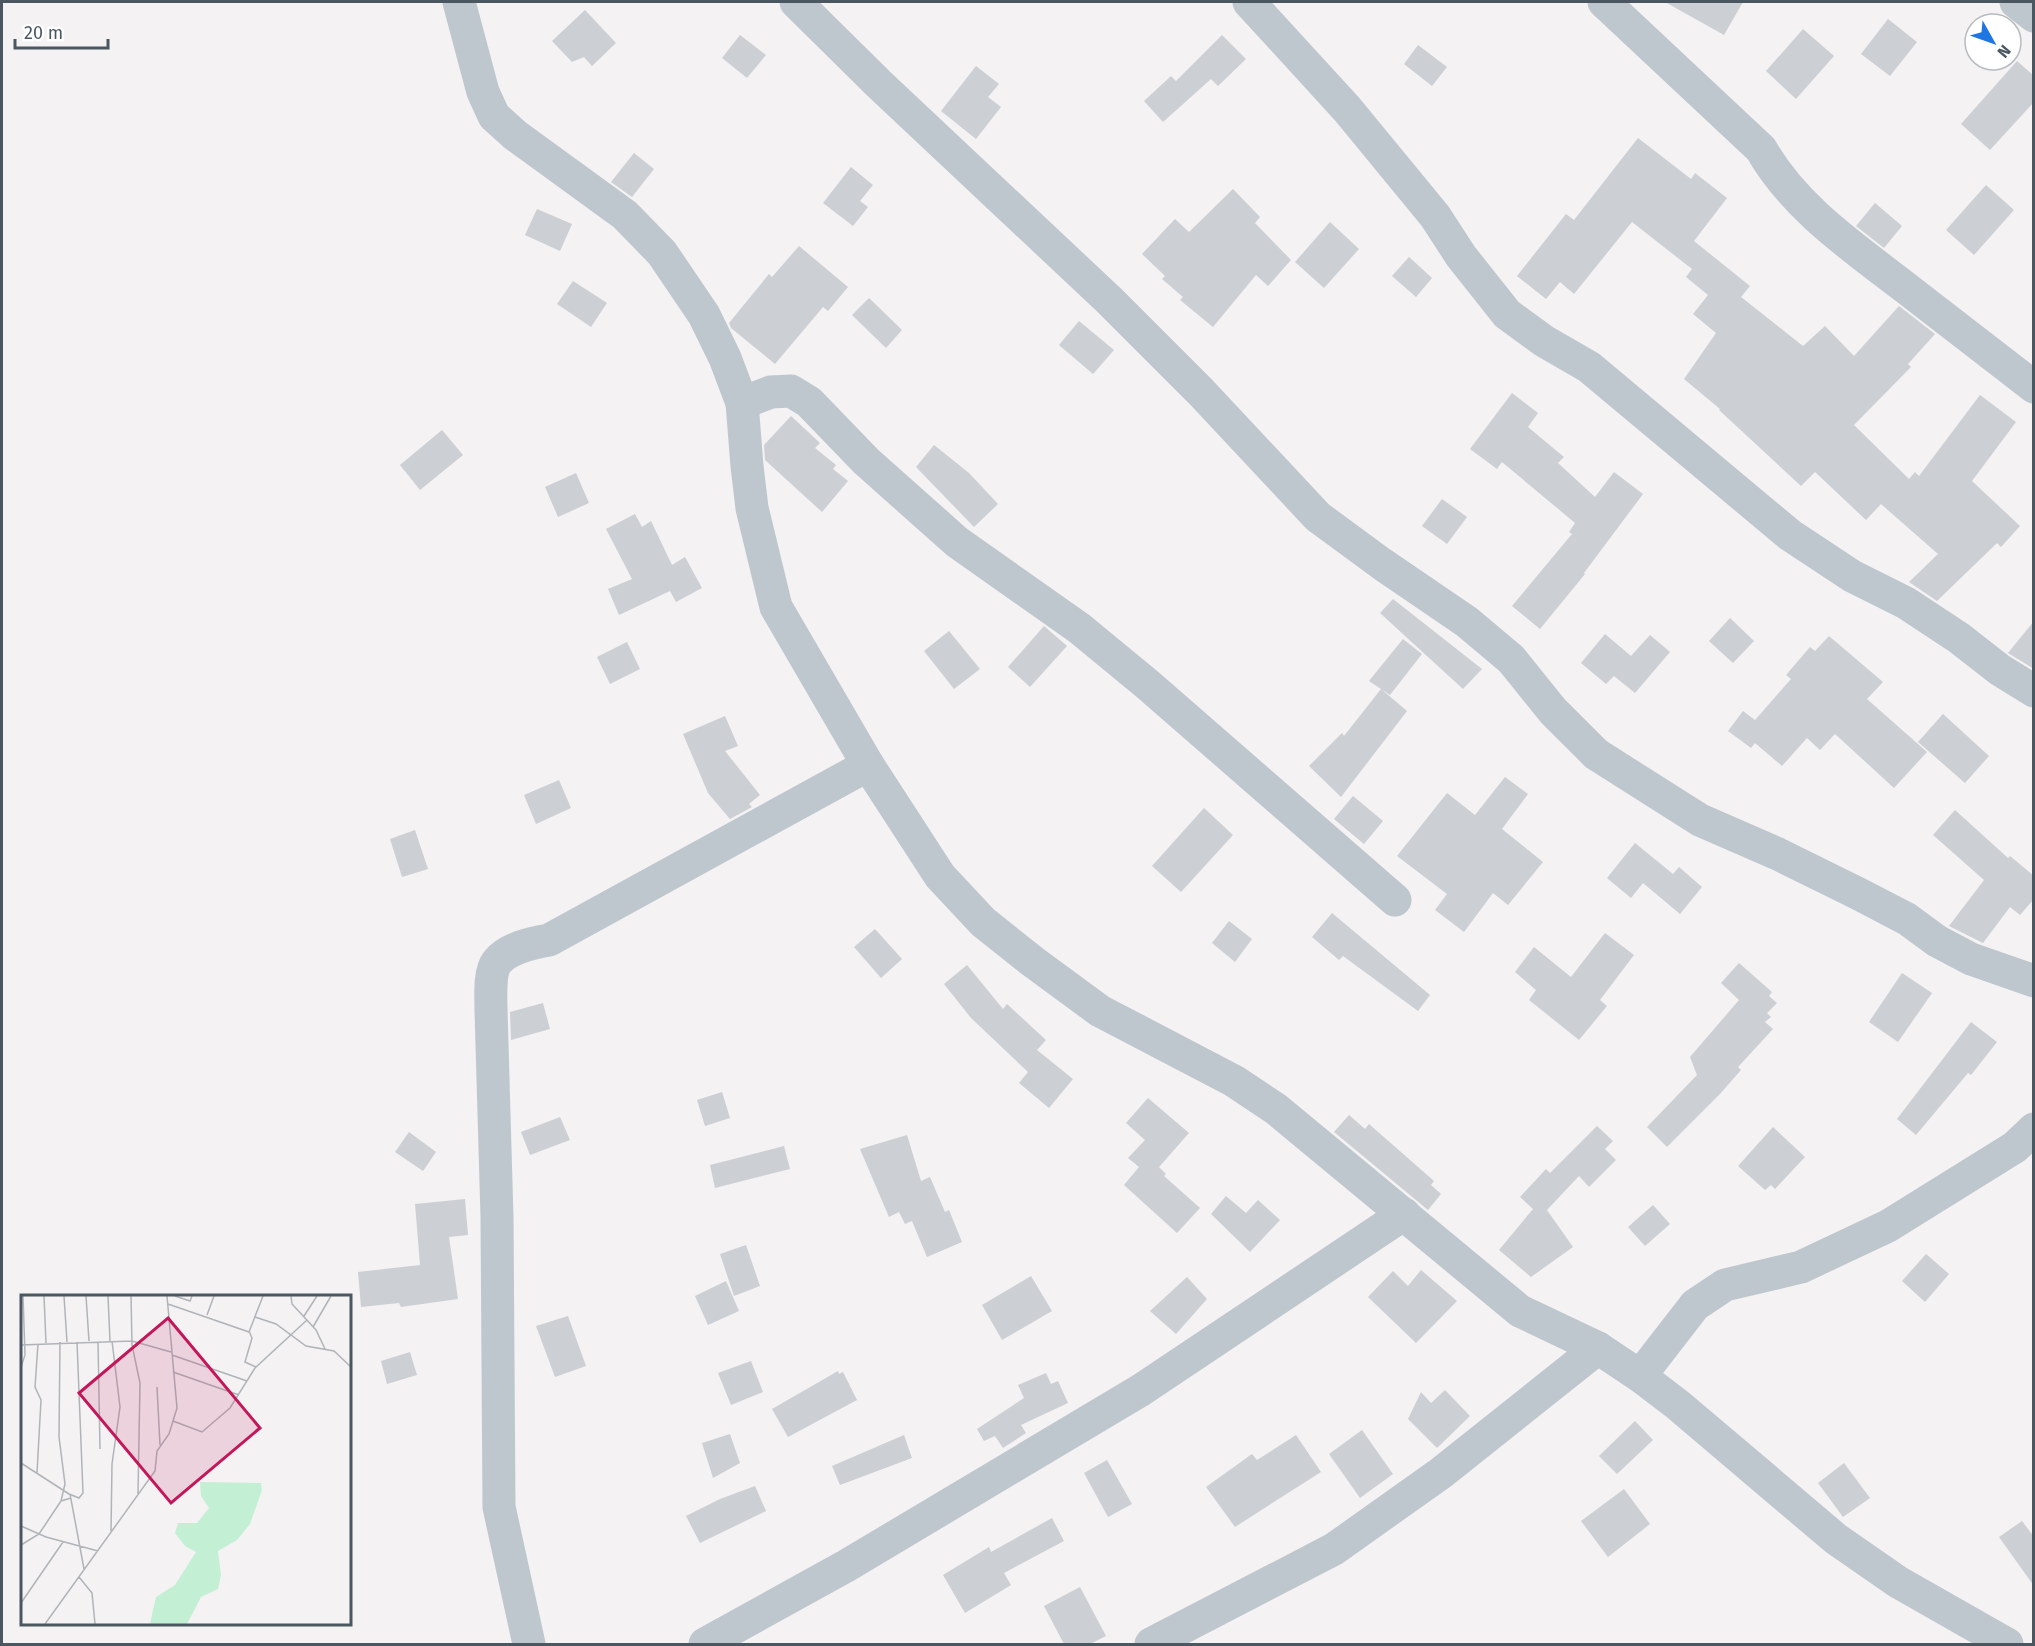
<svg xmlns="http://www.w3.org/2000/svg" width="2035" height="1646" viewBox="0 0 2035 1646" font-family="'Fira Sans',sans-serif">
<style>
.building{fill:#cccfd4}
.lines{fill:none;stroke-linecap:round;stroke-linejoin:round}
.street{stroke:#bec7ce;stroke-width:33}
.inset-road{fill:none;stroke:#b0b4b8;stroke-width:1.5}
.view{fill:#c2185b;fill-opacity:0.15;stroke:#c2185b;stroke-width:3}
.inset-edge{fill:none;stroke:#4a5660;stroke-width:3}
</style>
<rect width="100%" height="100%" fill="#f4f2f2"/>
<!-- building -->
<g class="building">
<polygon points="1665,2 1743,2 1724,35"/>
<polygon points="585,10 616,43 592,66 584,57 572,62 552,41"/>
<polygon points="1888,19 1917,42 1890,76 1861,54"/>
<polygon points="1803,29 1834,56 1796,99 1766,71"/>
<polygon points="740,35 766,55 747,78 722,58"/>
<polygon points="1222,35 1246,59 1218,86 1211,79 1163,122 1144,101 1171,76 1176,81"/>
<polygon points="1418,45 1447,67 1432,86 1404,64"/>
<polygon points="2017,61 2034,76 2034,102 1990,150 1961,124"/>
<polygon points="976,66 999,84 988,97 1001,107 976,139 941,111"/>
<polygon points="1638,138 1691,179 1695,173 1727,198 1694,241 1750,286 1741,297 1803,346 1825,326 1854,356 1899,306 1935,334 1908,364 1911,367 1854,425 1909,479 1915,472 1919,476 1980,395 2016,422 1972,481 2020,526 2001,547 1997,543 1937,601 1909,582 1938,554 1881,504 1866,520 1815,472 1801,486 1719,410 1720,409 1684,379 1716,333 1693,314 1708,295 1686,277 1692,269 1632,222 1574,294 1560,282 1546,299 1517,276 1566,214 1574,220"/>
<polygon points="634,153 654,169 632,197 611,182"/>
<polygon points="851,167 873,185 860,201 868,207 853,226 823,203"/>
<polygon points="1986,185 2014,210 1974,255 1946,230"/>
<polygon points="1233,189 1260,217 1255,223 1291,260 1268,286 1256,275 1213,327 1180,300 1183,297 1162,279 1165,276 1142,254 1175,219 1189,232"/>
<polygon points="1875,203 1902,226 1884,248 1856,226"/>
<polygon points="537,209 572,224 560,251 525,235"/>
<polygon points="1330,222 1359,249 1324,288 1295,262"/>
<polygon points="799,246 848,287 828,311 823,307 775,364 731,328 729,323 769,274 772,277"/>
<polygon points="1409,257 1432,278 1416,297 1392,276"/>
<polygon points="573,281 607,303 591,327 557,304"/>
<polygon points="869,298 902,330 886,348 852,315"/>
<polygon points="1079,321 1114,350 1093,374 1059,345"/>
<polygon points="1512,393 1538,413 1528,427 1564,457 1558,463 1595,497 1614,472 1643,494 1584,573 1585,574 1540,629 1512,606 1572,534 1569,532 1575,523 1502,462 1497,469 1470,449"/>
<polygon points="791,416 820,443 815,448 836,465 833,469 848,481 822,512 765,460 764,445"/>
<polygon points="442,430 463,455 420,490 400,465"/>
<polygon points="934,445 969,473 998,504 974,527 916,467"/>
<polygon points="576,473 589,503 558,517 545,487"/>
<polygon points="1442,499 1467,517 1447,544 1422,526"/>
<polygon points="635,514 642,527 651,521 672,565 685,557 702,588 676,602 670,591 619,615 608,589 632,579 606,529"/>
<polygon points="1393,599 1482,669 1463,689 1380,613"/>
<polygon points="1730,618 1754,641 1733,663 1709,641"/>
<polygon points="2034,621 2034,669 2008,653"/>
<polygon points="1044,626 1067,646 1030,687 1008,667"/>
<polygon points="949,631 980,669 954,689 924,651"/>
<polygon points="1605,634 1631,656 1650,635 1670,652 1635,693 1614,676 1606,684 1581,663"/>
<polygon points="1829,636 1883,682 1867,699 1927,752 1894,788 1835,734 1820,750 1807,738 1782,766 1755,743 1751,748 1728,731 1743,711 1755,720 1791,679 1786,675 1810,647 1815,651"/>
<polygon points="1403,639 1422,654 1390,695 1369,681"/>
<polygon points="627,642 640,669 610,684 597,657"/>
<polygon points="1381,689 1407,711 1341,797 1309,766 1342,733 1344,736"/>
<polygon points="1943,714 1989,756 1965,783 1918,742"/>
<polygon points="725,716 738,746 725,751 760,795 749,804 752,807 730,819 708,793 683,734"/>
<polygon points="1505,777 1528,794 1502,829 1543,862 1508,905 1493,893 1464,932 1435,910 1447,894 1397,856 1447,793 1475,815"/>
<polygon points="559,780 571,808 536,824 524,795"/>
<polygon points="1353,796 1383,821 1364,844 1334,819"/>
<polygon points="1204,808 1233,835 1181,892 1152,866"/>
<polygon points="1955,810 2008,858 2010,856 2034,876 2034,899 2020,915 2010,907 1983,943 1949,926 1984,880 1933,835"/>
<polygon points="415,830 428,869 402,877 390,839"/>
<polygon points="1635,843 1673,874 1679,867 1702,887 1680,914 1643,883 1631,898 1607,878"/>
<polygon points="1332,913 1430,995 1418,1011 1343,956 1339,960 1312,937"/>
<polygon points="1229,921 1252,939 1235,962 1212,943"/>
<polygon points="875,929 902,959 881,978 854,947"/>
<polygon points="1605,933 1634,955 1600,1000 1607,1006 1579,1040 1529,1000 1536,990 1515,972 1534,947 1571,977"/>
<polygon points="1739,963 1772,992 1769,996 1777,1003 1767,1013 1771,1017 1765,1022 1773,1029 1738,1067 1741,1070 1719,1095 1667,1147 1647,1127 1697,1075 1690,1057 1739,1000 1721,983"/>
<polygon points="967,965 1003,1009 1007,1004 1046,1040 1037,1050 1073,1079 1049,1108 1019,1083 1028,1072 971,1018 944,984"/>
<polygon points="1902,973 1932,993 1898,1042 1869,1022"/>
<polygon points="543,1003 550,1029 511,1040 510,1012"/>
<polygon points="1971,1022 1997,1042 1971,1075 1968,1073 1916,1135 1897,1119"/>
<polygon points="722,1092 730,1118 705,1126 697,1100"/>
<polygon points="1148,1098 1189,1133 1159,1167 1166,1174 1164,1176 1200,1208 1177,1233 1124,1185 1139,1167 1128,1158 1145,1140 1126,1123"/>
<polygon points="1349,1115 1365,1129 1369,1124 1434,1181 1431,1185 1441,1194 1428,1210 1334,1132"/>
<polygon points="560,1117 570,1140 530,1155 521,1132"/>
<polygon points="1597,1126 1613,1141 1605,1149 1616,1160 1589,1187 1579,1176 1547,1210 1573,1247 1531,1277 1499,1250 1533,1209 1520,1197 1546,1169 1550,1173"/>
<polygon points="1773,1127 1805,1157 1775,1189 1771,1185 1765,1190 1738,1166"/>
<polygon points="409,1132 436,1152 423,1171 395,1152"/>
<polygon points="907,1135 921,1181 930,1177 945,1212 949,1210 962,1242 927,1257 912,1221 905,1224 899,1212 889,1217 860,1149"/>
<polygon points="784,1146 790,1169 715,1188 710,1165"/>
<polygon points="1226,1196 1246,1213 1258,1200 1280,1220 1250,1252 1211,1214"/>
<polygon points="465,1199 468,1235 449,1237 458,1299 401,1307 399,1303 361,1307 358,1272 420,1265 415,1204"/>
<polygon points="1653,1205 1670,1224 1645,1246 1628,1227"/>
<polygon points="746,1245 760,1286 734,1296 720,1254"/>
<polygon points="1926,1254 1949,1274 1925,1302 1902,1281"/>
<polygon points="1421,1270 1457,1301 1416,1343 1368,1297 1393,1271 1408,1286"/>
<polygon points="1031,1276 1052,1311 1002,1340 982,1305"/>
<polygon points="1187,1277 1207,1299 1176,1334 1150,1311"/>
<polygon points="726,1281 739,1311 708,1325 695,1296"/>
<polygon points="568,1316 586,1366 555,1377 536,1326"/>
<polygon points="410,1352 417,1375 387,1384 381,1361"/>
<polygon points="751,1361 763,1392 731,1405 718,1373"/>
<polygon points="838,1371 839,1374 843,1372 857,1400 788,1437 772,1409"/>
<polygon points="1046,1373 1051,1384 1058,1381 1068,1403 1021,1425 1026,1433 1003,1448 995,1436 984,1441 977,1429 1024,1398 1018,1385"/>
<polygon points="1445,1390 1470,1416 1437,1448 1408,1419 1421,1392 1431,1403"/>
<polygon points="1635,1421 1653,1440 1617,1474 1599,1456"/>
<polygon points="1362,1430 1393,1474 1360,1498 1329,1454"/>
<polygon points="730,1434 740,1463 713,1478 702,1443"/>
<polygon points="904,1435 912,1458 840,1485 832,1466"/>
<polygon points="1296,1435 1321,1472 1235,1527 1206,1487 1252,1454 1257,1460"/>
<polygon points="1107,1460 1132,1504 1108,1517 1084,1473"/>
<polygon points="1844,1463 1870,1498 1843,1517 1818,1483"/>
<polygon points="755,1486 766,1511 700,1543 686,1516 720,1499"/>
<polygon points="1624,1489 1650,1524 1608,1557 1581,1521"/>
<polygon points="1052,1518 1064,1541 1004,1573 1011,1585 965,1613 943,1575 989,1547 991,1552"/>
<polygon points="2022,1521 2034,1537 2034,1586 1999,1537"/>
<polygon points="1080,1587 1106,1636 1090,1644 1064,1644 1044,1606"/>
</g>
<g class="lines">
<!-- street -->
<g class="street">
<polyline points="459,2 483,92 494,116 515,135 625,215 662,253 704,315 725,358 742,403 747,466 752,508 776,607 868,765 940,876 983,922 1032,961 1100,1011 1234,1081 1276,1109 1520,1311 1598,1348 1640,1376 1678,1405 1836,1539 1898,1582 2007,1644"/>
<polyline points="796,2 879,84 1109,300 1201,392 1318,517 1382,564 1467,622 1511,659 1553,711 1596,754 1700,820 1778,854 1857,893 1907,919 1937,941 1971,959 2034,981"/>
<polyline points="1249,2 1347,109 1435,216 1461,256 1507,314 1544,341 1589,367 1790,535 1852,576 1906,603 1959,638 2000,670 2034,691"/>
<path d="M1604,2L1761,149C1794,207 1850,245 1902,285C1946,319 1990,353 2034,387"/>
<polyline points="2016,2 2034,16"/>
<polyline points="742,403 771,392 791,391 809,402 866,461 957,542 1079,628 1147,684 1395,900"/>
<polyline points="1640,1376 1695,1305 1725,1285 1801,1267 1888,1226 2015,1147 2034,1129"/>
<path d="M529,1644L499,1507L497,1217L491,1010C491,998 489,972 497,962C508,948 532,943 549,940L868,765"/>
<polyline points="705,1644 846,1566 1141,1390 1404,1214"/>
<polyline points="1151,1644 1334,1549 1441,1473 1598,1348"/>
</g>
</g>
<!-- overview -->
<g transform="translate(21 1295)">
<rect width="330" height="330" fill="#f4f2f2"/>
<path d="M179,187L240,188L241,195L229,229L216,245L197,256L200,280L197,294L180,302L166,329H129L135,302L154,290L175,257L164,251L154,238L157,228H176L188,213L180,201Z" fill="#c3f0d4"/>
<path class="inset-road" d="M23,1L25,48M43,1L46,47M65,1L68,46M87,1L89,46M110,1L111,50L119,88L117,199M154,1L169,6L171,1M270,1L271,9L295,35L304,54M147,9L228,37L242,1M186,20L193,1M283,21L296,1M234,22L255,29L285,51L313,56L330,72M292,32L310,1M228,36L231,43L224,67L235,72M39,47L38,142L44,189L40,206M77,47L79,154M0,50L111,46L150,57M151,60L226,86M0,72L4,60L2,1M152,77L218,100M136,92L139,150M152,126L181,137L209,113L234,73L286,25M0,168L48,199L58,203L62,198L56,47M16,178L20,105L14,92L17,49M49,199L63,274M0,231L25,242L77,256M90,236L91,169L99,112L91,46M0,250L18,239L40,206L50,203M58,282L71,298L74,329M0,308L42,247M24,329L134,176L136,156L148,139L156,113L146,1"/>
<path class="view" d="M147,23L239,133L150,208L58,98Z"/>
<rect width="330" height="330" class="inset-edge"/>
</g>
<!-- border -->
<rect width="2035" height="1646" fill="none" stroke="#4a5660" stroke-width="6"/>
<!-- north arrow -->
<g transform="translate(1993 42) rotate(130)"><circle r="28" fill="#ffffff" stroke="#b7bbbf" stroke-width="1.5"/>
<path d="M0-4.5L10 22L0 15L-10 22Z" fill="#1e76e3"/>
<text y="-9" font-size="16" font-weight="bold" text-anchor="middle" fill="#4a5660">N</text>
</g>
<!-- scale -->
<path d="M15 39v9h93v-9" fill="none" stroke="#4a5660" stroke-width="3"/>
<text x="24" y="39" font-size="18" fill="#4a5660" stroke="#ffffff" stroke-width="4.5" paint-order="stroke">20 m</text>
</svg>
